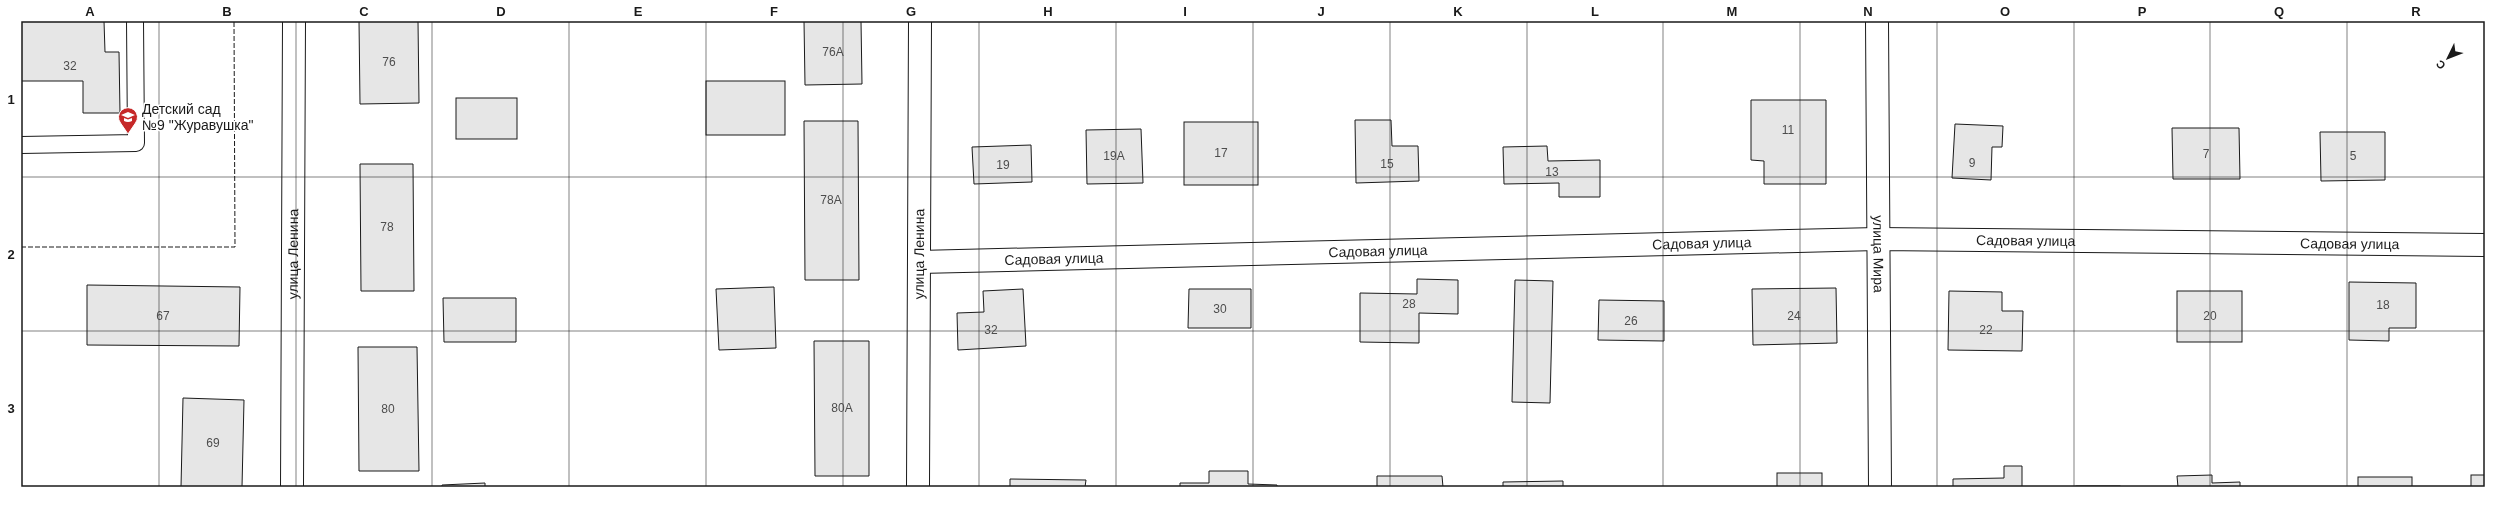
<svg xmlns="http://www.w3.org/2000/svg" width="2506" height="508" viewBox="0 0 2506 508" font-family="Helvetica,sans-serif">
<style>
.building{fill:#e6e6e6;stroke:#1a1a1a}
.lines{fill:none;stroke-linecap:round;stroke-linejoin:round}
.lane-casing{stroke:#1a1a1a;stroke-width:18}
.street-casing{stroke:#1a1a1a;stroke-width:24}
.lane{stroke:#fff;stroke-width:16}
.street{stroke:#fff;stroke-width:22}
.fence{stroke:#1a1a1a;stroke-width:1;stroke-dasharray:5 2;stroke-linecap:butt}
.grid{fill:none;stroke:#1a1a1a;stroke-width:1;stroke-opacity:0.55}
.labels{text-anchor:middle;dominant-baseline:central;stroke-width:3;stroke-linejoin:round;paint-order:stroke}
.number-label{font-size:12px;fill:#4d4d4d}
.poi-label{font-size:14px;fill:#1a1a1a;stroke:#fff;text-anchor:start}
.street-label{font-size:14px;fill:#1a1a1a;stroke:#fff}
.neatline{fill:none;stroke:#1a1a1a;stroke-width:1.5}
.grid-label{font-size:13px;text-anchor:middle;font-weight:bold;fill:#1a1a1a}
</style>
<rect width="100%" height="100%" fill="#fff"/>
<!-- building -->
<g class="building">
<polygon points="21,21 104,21 105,52 119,52 120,113 83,113 83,81 21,81"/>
<polygon points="359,21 418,21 419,103 360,104"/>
<polygon points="804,21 861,21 862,84 805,85"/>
<rect x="706" y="81" width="79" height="54"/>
<rect x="456" y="98" width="61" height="41"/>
<polygon points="1751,100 1826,100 1826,184 1764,184 1764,161 1751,160"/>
<polygon points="1355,120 1391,120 1392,146 1418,146 1419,181 1356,183"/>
<polygon points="804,121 858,121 859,280 805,280"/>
<rect x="1184" y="122" width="74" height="63"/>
<polygon points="1955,124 2003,126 2002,147 1992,147 1991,180 1952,178"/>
<polygon points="2172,128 2239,128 2240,179 2173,179"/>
<polygon points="1141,129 1143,183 1087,184 1086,130"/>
<polygon points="2320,132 2385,132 2385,180 2321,181"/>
<polygon points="1031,145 1032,182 974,184 972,147"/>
<polygon points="1547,146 1548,161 1600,160 1600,197 1559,197 1559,183 1504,184 1503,147"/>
<polygon points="360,164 413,164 414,291 361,291"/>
<polygon points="1417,279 1458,280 1458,314 1419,313 1419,343 1360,342 1360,293 1417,294"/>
<polygon points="1515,280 1553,281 1550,403 1512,402"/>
<polygon points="2349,282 2416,283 2416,328 2389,328 2389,341 2349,340"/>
<polygon points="87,285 240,287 239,346 87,345"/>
<polygon points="774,287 776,348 719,350 716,289"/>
<polygon points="1836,288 1837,343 1753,345 1752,289"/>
<polygon points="1023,289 1026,346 958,350 957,313 984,312 983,291"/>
<polygon points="1189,289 1251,289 1251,328 1188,328"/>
<polygon points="1949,291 2002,292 2002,311 2023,311 2022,351 1948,350"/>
<rect x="2177" y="291" width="65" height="51"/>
<polygon points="443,298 516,298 516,342 444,342"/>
<polygon points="1599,300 1664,301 1664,341 1598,340"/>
<polygon points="814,341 869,341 869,476 815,476"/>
<polygon points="358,347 417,347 419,471 359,471"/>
<polygon points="183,398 244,400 242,487 181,487"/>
<polygon points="2004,466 2022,466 2022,487 1953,487 1953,479 2004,478"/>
<polygon points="1209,471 1248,471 1248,484 1277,485 1277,487 1180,487 1180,483 1209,483"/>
<rect x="1777" y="473" width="45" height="14"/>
<polygon points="2212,475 2212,483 2240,482 2240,487 2178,487 2177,476"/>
<rect x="2471" y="475" width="14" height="12"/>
<polygon points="1377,476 1442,476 1443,487 1377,487"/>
<rect x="2358" y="477" width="54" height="10"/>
<polygon points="1010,479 1086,480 1085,487 1010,487"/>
<polygon points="1563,481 1563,487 1503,487 1503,482"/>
<polygon points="485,483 485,487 442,487 442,485"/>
<rect x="2076" y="486" width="44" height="1"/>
</g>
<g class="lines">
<!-- lane casing -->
<g class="lane-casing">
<polyline id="lane" points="21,145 136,143 135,21"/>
</g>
<!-- street casing -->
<g class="street-casing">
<g id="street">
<path id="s1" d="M1877,21L1880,487"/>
<path id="s2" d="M919,262L1877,239L2485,245"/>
<path id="s3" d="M292,487L294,21"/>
<path id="s4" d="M918,487L920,21"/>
</g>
</g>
<!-- lane -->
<use href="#lane" class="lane"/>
<!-- street -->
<use href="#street" class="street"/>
<!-- fence -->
<polyline class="fence" points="21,247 235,247 234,21"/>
</g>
<!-- grid -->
<path class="grid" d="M159,21V487M296,21V487M432,21V487M569,21V487M706,21V487M843,21V487M979,21V487M1116,21V487M1253,21V487M1390,21V487M1527,21V487M1663,21V487M1800,21V487M1937,21V487M2074,21V487M2210,21V487M2347,21V487M21,177H2485M21,331H2485"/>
<!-- icons -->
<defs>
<g id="school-pin" transform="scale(1)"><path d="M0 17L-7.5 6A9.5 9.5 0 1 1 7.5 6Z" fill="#c62828" stroke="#fff"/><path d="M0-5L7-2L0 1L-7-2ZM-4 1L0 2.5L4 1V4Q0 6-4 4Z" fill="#fff"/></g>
</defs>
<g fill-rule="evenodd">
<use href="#school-pin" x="128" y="117"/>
</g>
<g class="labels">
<!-- number labels -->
<g class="number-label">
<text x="833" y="52">76А</text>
<text x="389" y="62">76</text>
<text x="70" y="66">32</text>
<text x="1788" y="130">11</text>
<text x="1221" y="153">17</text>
<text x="2206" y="154">7</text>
<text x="1114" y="156">19А</text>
<text x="2353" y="156">5</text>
<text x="1972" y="163">9</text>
<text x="1387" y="164">15</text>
<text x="1003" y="165">19</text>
<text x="1552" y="172">13</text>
<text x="831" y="200">78А</text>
<text x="387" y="227">78</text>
<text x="1409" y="304">28</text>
<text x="2383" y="305">18</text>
<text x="1220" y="309">30</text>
<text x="163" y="316">67</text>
<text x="1794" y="316">24</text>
<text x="2210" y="316">20</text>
<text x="1631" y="321">26</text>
<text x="991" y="330">32</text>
<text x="1986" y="330">22</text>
<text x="842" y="408">80А</text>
<text x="388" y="409">80</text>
<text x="213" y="443">69</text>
</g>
<!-- poi labels -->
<g class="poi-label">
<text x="142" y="109">Детский сад<tspan x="142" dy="16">№9 "Журавушка"</tspan></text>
</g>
<!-- street labels -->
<g class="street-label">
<text stroke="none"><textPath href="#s2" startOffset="1107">Садовая улица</textPath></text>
<text stroke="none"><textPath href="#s2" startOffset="783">Садовая улица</textPath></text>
<text stroke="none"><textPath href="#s2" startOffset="1431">Садовая улица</textPath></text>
<text stroke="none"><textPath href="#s2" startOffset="459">Садовая улица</textPath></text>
<text stroke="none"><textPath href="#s3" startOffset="233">улица Ленина</textPath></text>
<text stroke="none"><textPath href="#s4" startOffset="233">улица Ленина</textPath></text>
<text stroke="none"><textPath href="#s1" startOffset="233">улица Мира</textPath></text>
<text stroke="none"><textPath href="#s2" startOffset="135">Садовая улица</textPath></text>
</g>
</g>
<!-- border -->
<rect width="2506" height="508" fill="none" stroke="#ffffff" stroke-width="44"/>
<!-- north arrow -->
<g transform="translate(2448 58) rotate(227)" stroke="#ffffff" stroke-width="3" paint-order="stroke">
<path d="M0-3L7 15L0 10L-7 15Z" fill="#1a1a1a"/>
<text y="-6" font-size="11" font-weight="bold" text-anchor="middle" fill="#1a1a1a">С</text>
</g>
<rect x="22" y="22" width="2462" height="464" class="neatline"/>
<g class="grid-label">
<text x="90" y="16">A</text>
<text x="227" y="16">B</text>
<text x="364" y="16">C</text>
<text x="501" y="16">D</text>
<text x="638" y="16">E</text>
<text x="774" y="16">F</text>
<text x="911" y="16">G</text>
<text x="1048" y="16">H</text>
<text x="1185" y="16">I</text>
<text x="1321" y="16">J</text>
<text x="1458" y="16">K</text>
<text x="1595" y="16">L</text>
<text x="1732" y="16">M</text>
<text x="1868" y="16">N</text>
<text x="2005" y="16">O</text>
<text x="2142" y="16">P</text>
<text x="2279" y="16">Q</text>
<text x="2416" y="16">R</text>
<text x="11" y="104">1</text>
<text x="11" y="259">2</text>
<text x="11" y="413">3</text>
</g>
</svg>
